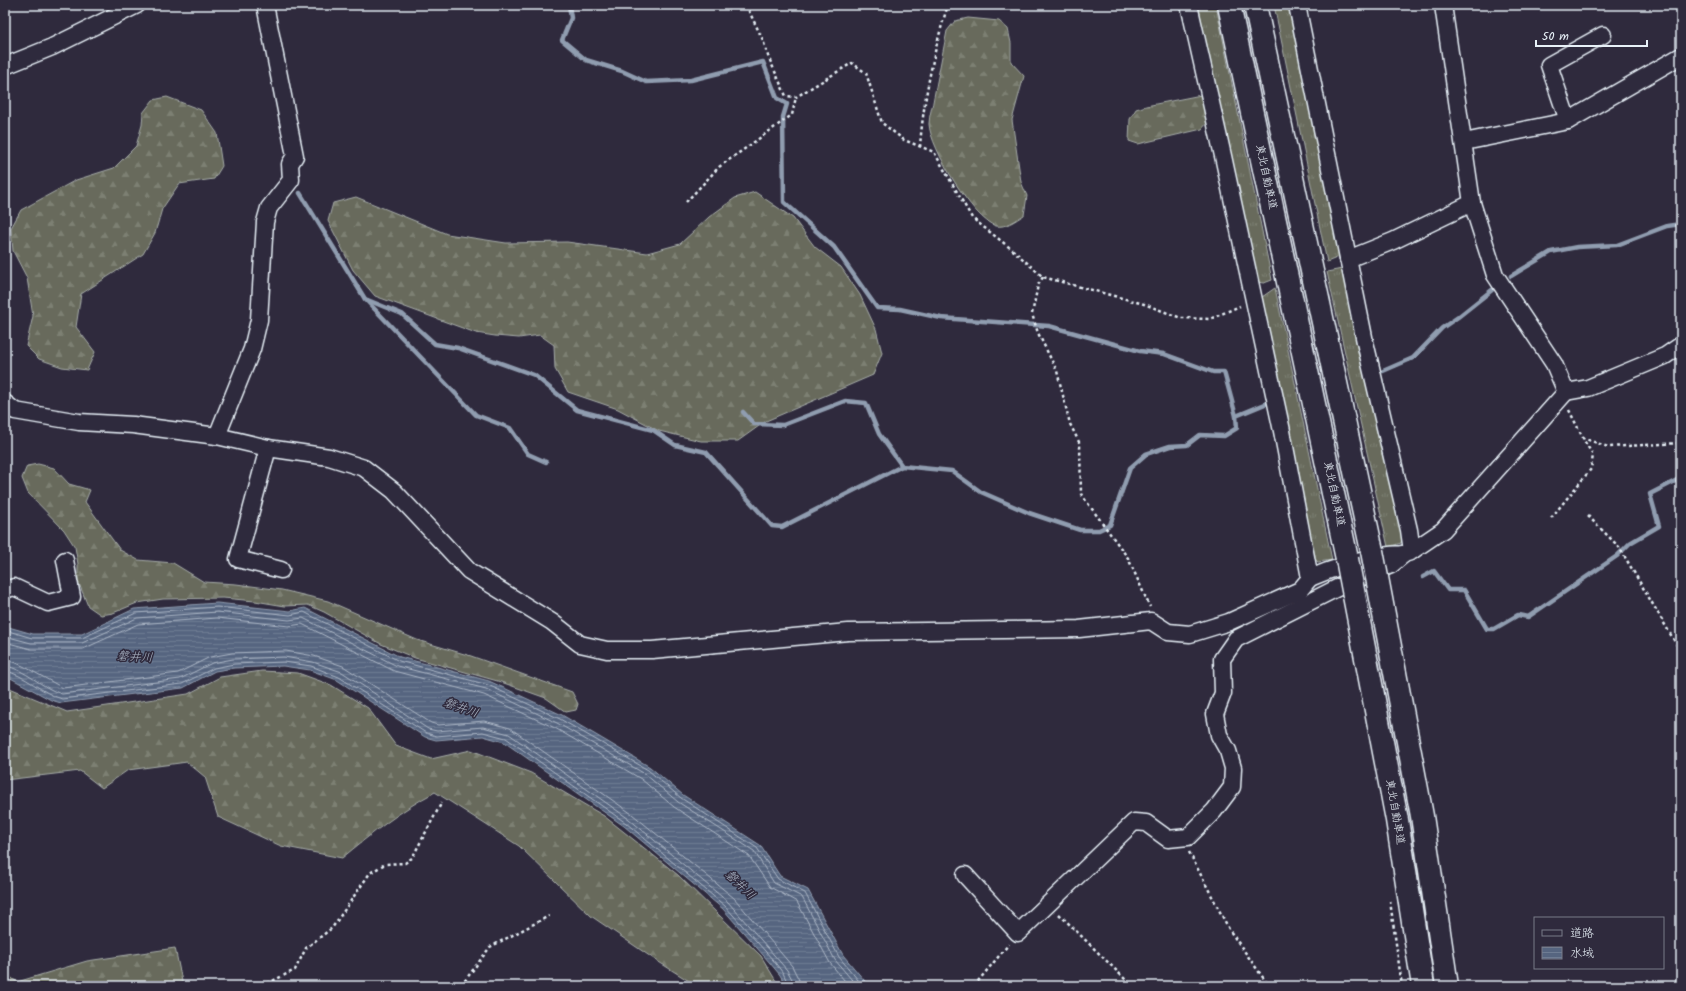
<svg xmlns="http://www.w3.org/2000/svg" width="1686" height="991" viewBox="0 0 1686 991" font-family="Kalam,'Klee One',sans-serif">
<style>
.grass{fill:url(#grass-tufts);stroke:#a8aeaa}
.forest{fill:url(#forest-firs);stroke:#a8aeaa}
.water{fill:url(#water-rules);stroke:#909db0}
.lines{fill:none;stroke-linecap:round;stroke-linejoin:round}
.shore{stroke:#aeb9c8;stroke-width:1}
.stream{stroke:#909db0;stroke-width:4.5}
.minor-casing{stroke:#e8f1f8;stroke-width:19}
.highway-casing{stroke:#e8f1f8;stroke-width:25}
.path{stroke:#e8f1f8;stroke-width:2.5;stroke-dasharray:3 3;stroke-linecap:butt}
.minor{stroke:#2f2a3d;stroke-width:16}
.highway{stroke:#2f2a3d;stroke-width:22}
.highway-bridge-casing{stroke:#e8f1f8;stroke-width:25;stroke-linecap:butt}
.highway-bridge{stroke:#2f2a3d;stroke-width:22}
.labels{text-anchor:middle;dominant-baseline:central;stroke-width:3;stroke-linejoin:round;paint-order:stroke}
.street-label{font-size:11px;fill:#e8f1f8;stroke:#2f2a3d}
.water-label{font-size:12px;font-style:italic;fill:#aeb9c8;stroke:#2f2a3d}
</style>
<defs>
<pattern id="grass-tufts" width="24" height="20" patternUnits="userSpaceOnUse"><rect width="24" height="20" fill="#676a5b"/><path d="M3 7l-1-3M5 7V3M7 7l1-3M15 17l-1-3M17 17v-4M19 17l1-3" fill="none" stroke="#7d8073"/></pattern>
<pattern id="forest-firs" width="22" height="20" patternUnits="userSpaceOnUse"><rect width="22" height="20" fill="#676a5b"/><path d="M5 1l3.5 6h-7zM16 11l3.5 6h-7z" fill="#7d8073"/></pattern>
<pattern id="water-rules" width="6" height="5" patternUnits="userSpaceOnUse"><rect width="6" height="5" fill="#566580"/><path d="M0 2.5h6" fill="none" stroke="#6e7c93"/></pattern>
</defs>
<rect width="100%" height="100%" fill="#2f2a3d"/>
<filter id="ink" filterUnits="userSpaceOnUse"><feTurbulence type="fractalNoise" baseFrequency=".025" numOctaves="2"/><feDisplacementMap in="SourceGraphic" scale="8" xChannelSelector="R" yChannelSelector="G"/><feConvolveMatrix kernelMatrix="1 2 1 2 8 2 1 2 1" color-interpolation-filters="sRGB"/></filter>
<g filter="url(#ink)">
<!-- grass -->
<g class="grass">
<polygon points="1198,5 1216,5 1272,280 1264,283 1256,282"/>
<polygon points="1274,5 1292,5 1340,252 1339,257 1327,262"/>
<polygon points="1342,269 1403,534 1401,543 1388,547 1327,272"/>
<polygon points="1275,288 1332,560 1318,562 1313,558 1260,303 1262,297"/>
</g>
<!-- forest -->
<g class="forest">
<path d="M968,18L999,21L1008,29L1011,43V62L1024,76L1012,120L1021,182L1027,196L1024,215C1016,220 1006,228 996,226C973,220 930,147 929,124C929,115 933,105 934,97C938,75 943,53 947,31L955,21Z"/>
<polygon points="1201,95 1207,123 1202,129 1138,144 1129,141 1130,119 1136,109 1146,106"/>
<polygon points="167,97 201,110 217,133 222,166 214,179 179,184 162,209 155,233 143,254 81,294 76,327 95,352 87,370 62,367 39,359 26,346 33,316 27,278 13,251 11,228 21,210 76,180 114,168 136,146 142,125 143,113 153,100"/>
<polygon points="755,192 793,218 815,247 841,267 860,295 876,329 882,353 873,375 766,421 738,441 701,441 659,431 618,409 568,392 555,369 554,345 540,335 519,338 495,336 476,333 375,296 353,270 328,221 333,203 356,197 447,234 506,243 567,242 647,253 680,244 709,217 735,198"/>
<polygon points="38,464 54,468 69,484 90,490 85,502 120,550 138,560 173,563 204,582 236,584 282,590 328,601 417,640 471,656 572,692 578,704 576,710 566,712 546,698 501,682 415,658 381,644 324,612 308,605 285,606 255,601 223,598 163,599 137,603 113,613 101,615 88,606 78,581 78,564 75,547 64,530 28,493 22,478 27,466"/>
<path d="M262,671L298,673L331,685L368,708L396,746L431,759L471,750L531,773L604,816L678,875L761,956L779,986H697L654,959L591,916L519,846L435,792C401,810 371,834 342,858L281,846L218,817L205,777L187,762L128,770L102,788L80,771L5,780V686L67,712L188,694L220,677Z"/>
<polygon points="175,948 183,986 5,986 5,973 17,982 87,961"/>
</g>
<!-- water -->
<polygon class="water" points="217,603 290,611 305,608 400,657 489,681 562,715 650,767 683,795 760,845 780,876 808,890 843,955 869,986 786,986 780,975 770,963 723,909 624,826 504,742 483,736 436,740 425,737 337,680 310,670 283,666 234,668 215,671 183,688 61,703 51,700 5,675 5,626 33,634 82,634 134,609"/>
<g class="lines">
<!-- shore -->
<g class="shore">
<polyline points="5,630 32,638 82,638 136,613 217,607 290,615 304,612 399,661 488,685 560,719 648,770 681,798 757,848 778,879 805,893 839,957 863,986"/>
<polyline points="5,636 31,643 82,643 137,618 217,612 289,620 303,618 397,666 486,689 557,723 645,774 678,802 754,851 774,883 802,897 835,960 857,986"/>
<polyline points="5,642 31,649 83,649 138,624 217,618 289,626 302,624 394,671 484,695 555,728 641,779 674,807 749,856 770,887 797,902 830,963 849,986"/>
<polyline points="5,660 12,661 25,667 63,688 178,673 210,657 232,653 286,651 314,656 343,666 431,723 438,725 484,721 510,728 632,814 734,898 792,966 799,980 800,986"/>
<path d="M5,666C24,668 43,689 62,694L180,679L212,663L233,659L284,657L313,662L342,672L428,729L437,731L483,727L509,734L629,819L728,902L787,970L793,981L794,986"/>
<path d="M5,671C24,674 43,694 62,699L182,684L214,668L234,664L284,662L311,666L339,677L426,733L436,736L483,732L506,738L626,823L725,906L773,960L783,973L789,986"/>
</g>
<!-- stream -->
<g class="stream">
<polyline points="569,5 571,18 562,40 586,60 622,71 646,82 691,80 763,62 777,98 787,104 783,117 784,202 834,247 877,308 900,309 941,318 1049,326 1140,351 1164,354 1213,372 1224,372 1236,416"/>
<polyline points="300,193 365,299 476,415 510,428 528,454 546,462"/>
<polyline points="1511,276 1551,252 1577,247 1617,245 1667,226 1681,224"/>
<polyline points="365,299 402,314 435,344 458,348 534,375 577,410 653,430 675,445 706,452 772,526 782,527 902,466"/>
<polyline points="1383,371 1413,358 1442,328 1458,317 1492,290"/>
<polyline points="743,412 754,424 783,425 845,401 866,403 879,434 902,466 952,471 981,492 1029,513 1080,530 1099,530 1110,525 1130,468 1146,454 1170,446 1187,445 1200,435 1224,436 1237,428 1236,416 1270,402"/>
<polyline points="1423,577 1434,571 1448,590 1464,590 1487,629 1494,629 1518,615 1528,617 1617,556 1630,543 1659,526 1650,494 1681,478"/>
</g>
<!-- minor casing -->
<g class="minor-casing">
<g id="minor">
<polyline points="265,5 295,156 290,164 291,180 269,208 265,222 259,320 252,349 217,436 268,448 329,457 364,468 394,491 469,571 552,622 580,644 607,650 652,650 848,632 1079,629 1151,621 1168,632 1190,634 1229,622 1300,590 1310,578"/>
<path d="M1189,5L1223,156L1282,431L1310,578C1335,567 1361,560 1388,555C1399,553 1400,557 1412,551L1409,530L1365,342L1297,5"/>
<polyline points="5,66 52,47 137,5"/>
<polyline points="1568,121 1549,65 1603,35"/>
<polyline points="1464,142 1568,121 1681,56"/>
<polyline points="1348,259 1393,241 1472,203"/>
<polyline points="1566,392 1588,388 1665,356 1681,345"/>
<polyline points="5,403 15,411 79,422 133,425 217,436"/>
<polyline points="268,448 238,559 281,570"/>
<polyline points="1412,551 1443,530 1566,392 1554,364 1495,275 1472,203 1443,5"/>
<polyline points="5,590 14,587 48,603 72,597 65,560"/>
<polyline points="965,875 1018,933 1134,822 1146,823 1168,839 1188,837 1214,811 1232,787 1233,768 1228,751 1219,735 1215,714 1223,693 1222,659 1236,639 1339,587 1391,565 1403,555"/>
</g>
</g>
<!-- highway casing -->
<g class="highway-casing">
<g id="highway">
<polyline points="1229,5 1347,559"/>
<polyline points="1255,5 1372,551"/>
</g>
</g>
<!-- path -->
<g class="path">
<polyline points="746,5 763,40 768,56 786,96 796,97 852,63 866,73 882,123 904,140 934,152 972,218 1014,251 1043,277 1144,304 1181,318 1210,319 1240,306"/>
<path d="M920,147C923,102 934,48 948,5"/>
<polyline points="686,202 719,167 792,115 796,97"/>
<polyline points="1043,277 1038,285 1032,314 1038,333 1057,371 1070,424 1080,444 1081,494 1128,558 1150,607"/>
<polyline points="1569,410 1583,438 1608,447 1681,443"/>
<polyline points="1588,516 1619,547 1681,652"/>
<polyline points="1551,518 1591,469 1593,455 1583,439"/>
<polyline points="1189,852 1230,931 1269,986"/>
<polyline points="1390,901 1402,986"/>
<polyline points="1059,914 1132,986"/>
<polyline points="262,986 295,970 306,948 332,928 370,873 385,864 405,863 412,858 442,802"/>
<polyline points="461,986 490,947 549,916"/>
<polyline points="974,986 1009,944"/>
</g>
<!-- minor -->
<use href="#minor" class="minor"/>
<!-- highway -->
<use href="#highway" class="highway"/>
<!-- highway-bridge casing -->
<g class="highway-bridge-casing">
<g id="highway-bridge">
<polyline points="1372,551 1422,816 1447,986"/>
<polyline points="1347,559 1397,820 1423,986"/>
</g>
</g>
<!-- highway-bridge -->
<use href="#highway-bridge" class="highway-bridge"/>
</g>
</g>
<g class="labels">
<!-- street labels -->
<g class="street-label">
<text transform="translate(1266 177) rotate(78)">東北自動車道</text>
<text transform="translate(1334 494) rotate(78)">東北自動車道</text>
<text transform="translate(1395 812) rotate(80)">東北自動車道</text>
</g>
<!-- water labels -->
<g class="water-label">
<text transform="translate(135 657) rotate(3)">磐井川</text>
<text transform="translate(461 708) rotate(20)">磐井川</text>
<text transform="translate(740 885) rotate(44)">磐井川</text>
</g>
</g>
<!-- margin -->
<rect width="1686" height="991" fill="none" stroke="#2f2a3d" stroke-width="20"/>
<rect x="10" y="10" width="1666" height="971" fill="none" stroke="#e8f1f8" stroke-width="1.5" filter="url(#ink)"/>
<!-- legend -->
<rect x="1534" y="917" width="130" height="52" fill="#2f2a3d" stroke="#797a88"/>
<rect x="1542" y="930" width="20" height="6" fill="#2f2a3d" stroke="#797a88"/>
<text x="1570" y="937" font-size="12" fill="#e8f1f8">道路</text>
<rect x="1542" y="947" width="20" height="12" fill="url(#water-rules)" stroke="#797a88"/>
<text x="1570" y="957" font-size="12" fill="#e8f1f8">水域</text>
<!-- scale -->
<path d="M1536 40v6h111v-6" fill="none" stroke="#e8f1f8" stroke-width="2"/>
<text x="1542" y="40" font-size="12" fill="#e8f1f8" stroke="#2f2a3d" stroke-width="3" paint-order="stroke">50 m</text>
</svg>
